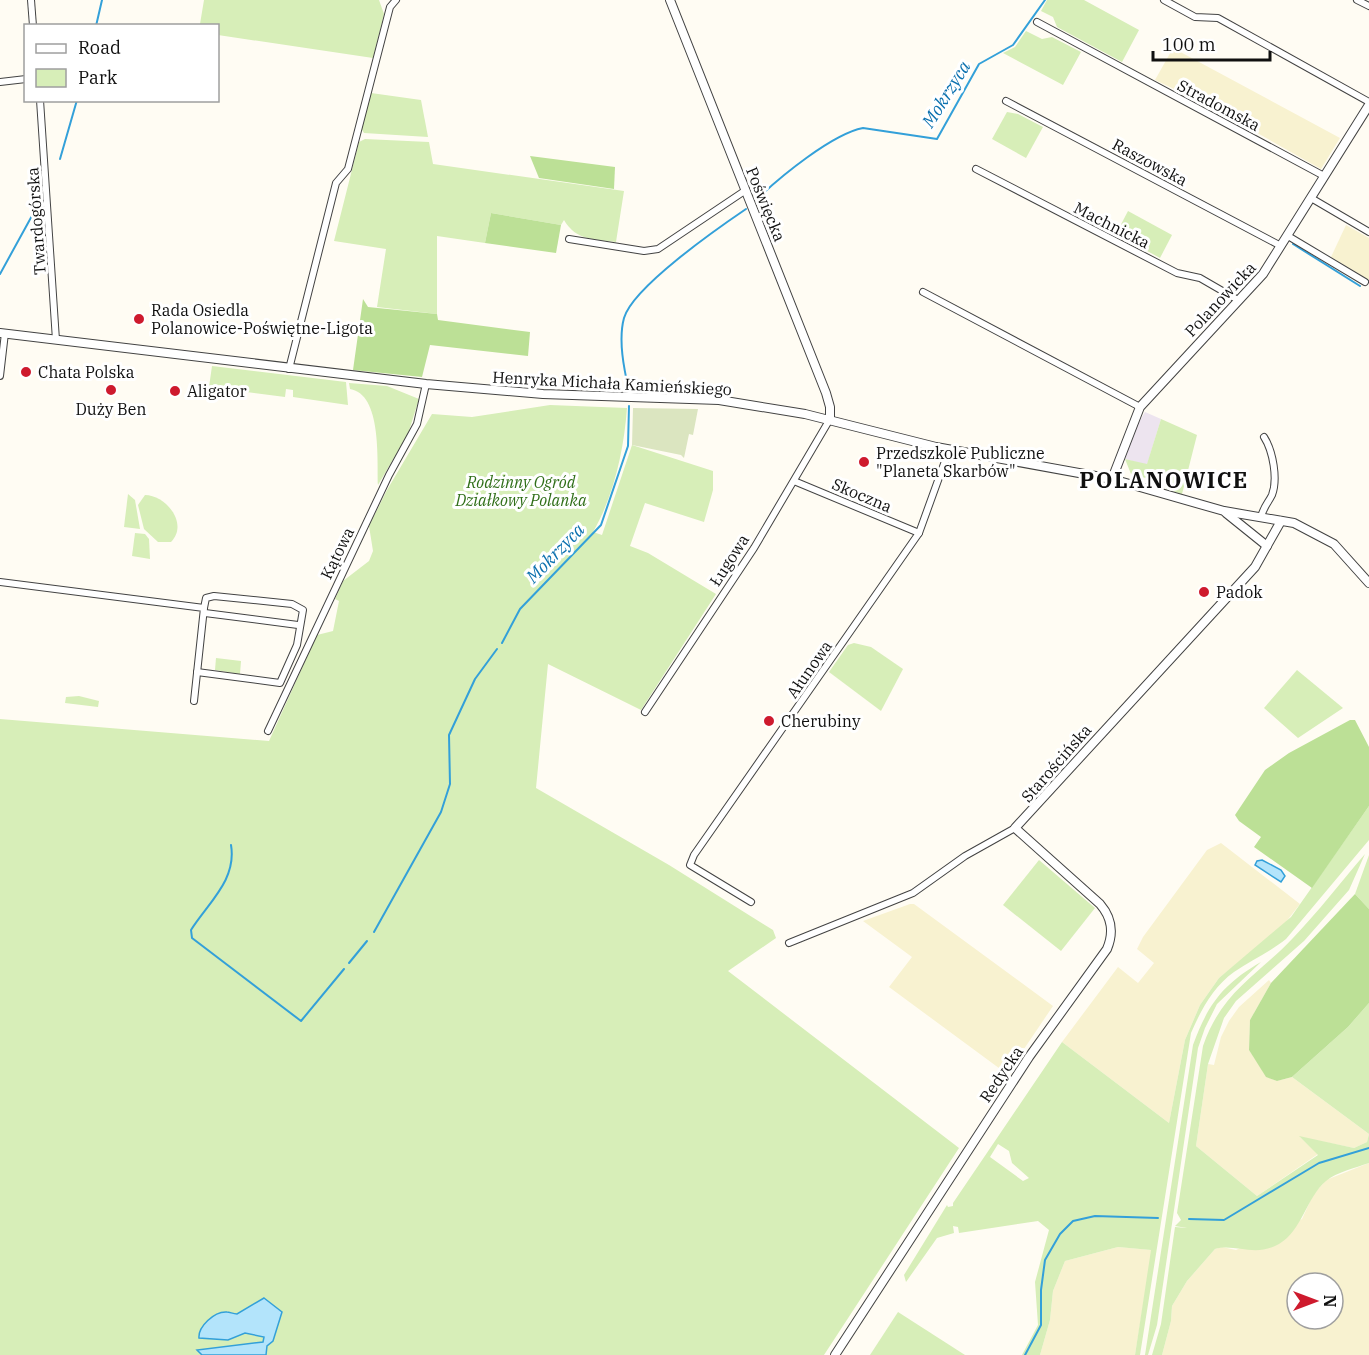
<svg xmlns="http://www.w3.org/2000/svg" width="1369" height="1355" viewBox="0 0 1369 1355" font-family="'IBM Plex Serif',serif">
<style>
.industrial{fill:#ede4ef}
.farmland{fill:#f8f2d0;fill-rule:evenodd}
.green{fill:#d7eeb8;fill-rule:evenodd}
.forest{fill:#bce096}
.cemetery{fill:#dbe5c0}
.water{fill:#b3e4fb;stroke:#33a0d9;stroke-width:1.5}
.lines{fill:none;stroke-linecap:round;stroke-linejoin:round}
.stream{stroke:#33a0d9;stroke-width:2}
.minor-casing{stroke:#434343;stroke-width:8}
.tertiary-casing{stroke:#434343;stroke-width:10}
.minor{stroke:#fff;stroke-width:6}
.tertiary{stroke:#fff;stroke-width:8}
.poi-dot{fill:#ce1a2d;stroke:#fff;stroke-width:2}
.labels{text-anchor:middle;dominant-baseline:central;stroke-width:6;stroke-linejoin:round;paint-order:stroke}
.street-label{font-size:16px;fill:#101010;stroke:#fff}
.poi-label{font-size:16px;fill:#101010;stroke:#fff;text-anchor:start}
.park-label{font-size:16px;font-style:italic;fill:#306f19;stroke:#fff}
.water-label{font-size:18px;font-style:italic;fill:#0c71af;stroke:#fff}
.district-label{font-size:22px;font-weight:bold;letter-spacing:1.5px;fill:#101010;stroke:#fff}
</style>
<rect width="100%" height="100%" fill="#fffcf3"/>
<!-- industrial -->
<polygon class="industrial" points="1145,412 1161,419 1147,465 1125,459 1136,427"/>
<!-- farmland -->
<g class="farmland">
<polygon points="1173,48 1340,138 1321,169 1206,104 1155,80"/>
<polygon points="1346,225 1369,238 1369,280 1331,257"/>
<polygon points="1221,843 1300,904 1282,927 1219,978 1200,1005 1185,1040 1169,1123 1062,1042 1118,967 1138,983 1154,963 1137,949 1143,937 1207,850"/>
<polygon points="910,904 914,904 1053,1006 1007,1074 889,987 912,957 863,921"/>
<polygon points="1269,980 1271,983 1250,1020 1249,1050 1267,1077 1277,1081 1292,1077 1369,1134 1367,1142 1354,1148 1300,1137 1318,1154 1257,1196 1196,1146 1208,1064 1214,1065 1221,1037 1229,1021 1239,1007"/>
<path d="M1369,1163V1355H1162L1171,1321L1172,1306L1187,1281L1215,1249L1222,1247L1236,1250L1302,1219L1313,1195L1326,1180ZM1297,1283H1333V1319H1297Z"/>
<polygon points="1118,1247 1152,1250 1135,1355 1040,1355 1050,1320 1053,1291 1065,1261"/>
</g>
<!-- green -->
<g class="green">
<polygon points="204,0 379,0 384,14 373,58 218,35 218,26 200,24"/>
<polygon points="1047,0 1084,0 1139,30 1122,62 1057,27 1053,17 1041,11"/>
<polygon points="1026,31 1042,39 1052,37 1081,52 1063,85 1003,53 1015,47"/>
<polygon points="371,93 421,100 428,137 364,133 361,128"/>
<polygon points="1007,112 1018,114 1043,127 1026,158 992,139"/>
<path d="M365,139L429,142L433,164L624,191L616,242C595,239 576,241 564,220L561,225L491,213L485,243L437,236V314L377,307L386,249L334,241L359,142Z"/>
<polygon points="1128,211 1172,235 1160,258 1116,234"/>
<polygon points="212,366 346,382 348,405 293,397 293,390 286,389 285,397 209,387"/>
<path d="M349,383L387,386L419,399L408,434L378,485C377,460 382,394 350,389Z"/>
<path d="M550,405L627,408C624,449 614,496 593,532L602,535L632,445L713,471V490L704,522L645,503L630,546L648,553L716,594L641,710L548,664L536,788L669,865L773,930L776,938L728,971L959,1148L824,1355H0V719L269,741L317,635L333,631L339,601L335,599L343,581L369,561L373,551L369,526L387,490L432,414L472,417Z"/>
<polygon points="1161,419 1197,435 1182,494 1166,489 1167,484 1131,474 1125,459 1147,464"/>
<polygon points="128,494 135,500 140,529 124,527"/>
<path d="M145,495C166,495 189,524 171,542H158L144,529L138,505Z"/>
<polygon points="135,533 145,534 149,539 150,559 132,556"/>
<polygon points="854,643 871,647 903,669 881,711 829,672 848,645"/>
<polygon points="216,658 241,661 240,674 215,670"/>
<polygon points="1297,670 1343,708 1298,738 1264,708"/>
<polygon points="79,696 99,701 98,707 65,703 66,697"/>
<path d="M1369,806V840L1286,939C1270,952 1251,960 1234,972C1213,987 1201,1010 1191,1033L1140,1355H1135L1151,1250L1118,1247L1065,1261L1053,1291L1050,1320L1040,1355H1022L1038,1325L1035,1282L1049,1230L1038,1221L959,1233L958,1227L953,1226L954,1233L937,1238L906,1282L904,1275L947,1205L948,1207L953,1206V1203L1062,1042L1169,1123L1185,1040L1200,1005L1219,978L1291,917ZM998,1144L1009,1151L1012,1163L1029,1178L1023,1181L990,1157Z"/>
<path d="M1365,854L1349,890L1304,941L1236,1001L1224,1018L1208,1064L1196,1146L1257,1196L1318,1155L1299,1136L1354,1148L1367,1142L1369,1134L1292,1077L1348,1027L1369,1003V1163C1355,1168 1337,1172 1326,1181C1306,1198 1302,1231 1279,1244C1255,1258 1235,1243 1215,1249L1187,1281L1172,1306L1171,1321L1162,1355H1152L1161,1324L1175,1227L1187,1228L1175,1226L1181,1220L1177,1213L1203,1046C1222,991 1256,977 1293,938C1318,912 1341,882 1365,854Z"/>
<polygon points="1369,855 1369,909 1355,894"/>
<polygon points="1039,860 1095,908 1061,951 1003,905"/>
<path d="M1261,962L1217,1004L1205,1028L1198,1048L1157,1325L1148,1355H1145L1193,1045C1208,1004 1223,984 1261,962Z"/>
<polygon points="898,1312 965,1355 870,1355"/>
</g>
<!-- forest -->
<g class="forest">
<polygon points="530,156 615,167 614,189 539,178"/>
<polygon points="491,213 561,225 556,253 485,243"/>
<polygon points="363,299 368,307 437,314 438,320 530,332 528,356 430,345 422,377 353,370"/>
<polygon points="1350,720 1355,720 1369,747 1369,806 1312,888 1254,847 1261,837 1239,821 1235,815 1265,770 1289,753"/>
<polygon points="1355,894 1369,909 1369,1003 1348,1027 1292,1077 1277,1081 1266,1077 1249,1050 1250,1020 1271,983"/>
</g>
<!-- cemetery -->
<polygon class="cemetery" points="633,408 698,409 693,435 689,434 684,458 681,455 632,445"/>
<!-- water -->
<g class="water">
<polygon points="1262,860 1281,870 1285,876 1281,882 1255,865 1257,861"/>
<path d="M264,1298L282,1312L273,1341L267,1346L266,1355H202L197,1350L263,1342L264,1337L245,1333L228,1340L199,1338C198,1327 214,1311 227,1312C230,1312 233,1314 237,1314Z"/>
</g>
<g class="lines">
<!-- stream -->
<g class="stream">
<polyline points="96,26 102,0"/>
<polyline points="60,159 77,100"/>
<path d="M757,199C780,177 832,134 863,128L937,139L979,64L1013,45L1045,0"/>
<polyline points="1293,244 1360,286"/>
<polyline points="0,274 39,203"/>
<path d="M629,391C624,369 618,340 624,318C633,287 718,228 746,209"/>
<polyline points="502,643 520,609 601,525 628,446 629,406"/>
<path d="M231,845C237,880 208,903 191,930L192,938L301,1021L344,969"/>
<polyline points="374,932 441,812 450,784 449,735 475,679 497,649"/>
<polyline points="349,963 367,941"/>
<polyline points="1189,1219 1224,1220 1319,1163 1369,1148"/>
<polyline points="1025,1355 1041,1325 1041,1290 1045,1260 1060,1234 1073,1221 1095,1216 1158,1218"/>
</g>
<!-- minor casing -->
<g class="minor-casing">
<g id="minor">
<polyline points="31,0 33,26"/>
<polyline points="1164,0 1195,17 1218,18 1369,102"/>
<polyline points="1357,0 1369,6"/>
<polyline points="1037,22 1324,176"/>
<polyline points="0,82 26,79"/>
<polyline points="40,100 56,340"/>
<polyline points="1006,101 1281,246"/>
<polyline points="976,169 1177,273 1200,278 1238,300"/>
<polyline points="1311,198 1369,232"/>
<polyline points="1288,236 1365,282"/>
<polyline points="569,239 644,251 658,249 746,190"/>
<polyline points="923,292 1140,407"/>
<polyline points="289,369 336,183 348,169 390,7 396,0"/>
<polyline points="0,376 5,333"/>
<polyline points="794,481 919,533"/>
<path d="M1261,517C1263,508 1268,503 1272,495C1278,479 1273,451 1264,437"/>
<polyline points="0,582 204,608 194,701"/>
<polyline points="205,613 298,625"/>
<polyline points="197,672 280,683 297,645 303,610 292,604 214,596 206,598 204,608"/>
<polyline points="645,712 754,548 830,419"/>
<polyline points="268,731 389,475 417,424 426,384"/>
<polyline points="751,902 690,865 694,855 919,533 949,450"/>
<polyline points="789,943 913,893 965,856 1015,828"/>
</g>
</g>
<!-- tertiary casing -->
<g class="tertiary-casing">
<g id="tertiary">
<polyline points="670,0 826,393 830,407 830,419"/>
<polyline points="0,333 426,384 543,394 719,400 805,414 936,447 1112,479 1224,511 1294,523 1334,544 1369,583"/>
<polyline points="1112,479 1140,407 1263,274 1369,105"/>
<polyline points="1226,513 1267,546"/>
<path d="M835,1355L1029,1057L1107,949C1114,932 1112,918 1100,904L1015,828L1255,567L1281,521"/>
</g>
</g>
<!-- minor -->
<use href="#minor" class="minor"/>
<!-- tertiary -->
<use href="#tertiary" class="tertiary"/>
</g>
<!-- markers -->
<g class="poi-dot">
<circle cx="139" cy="319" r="6"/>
<circle cx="26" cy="372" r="6"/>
<circle cx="111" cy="390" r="6"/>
<circle cx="175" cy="391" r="6"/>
<circle cx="864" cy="462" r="6"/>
<circle cx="1204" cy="592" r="6"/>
<circle cx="769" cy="721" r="6"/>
</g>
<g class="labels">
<!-- street labels -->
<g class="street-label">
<text transform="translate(1219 105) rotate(28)">Stradomska</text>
<text transform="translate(1150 162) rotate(28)">Raszowska</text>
<text transform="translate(766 204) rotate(68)">Poświęcka</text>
<text transform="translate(36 221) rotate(-94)">Twardogórska</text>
<text transform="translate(1112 225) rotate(27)">Machnicka</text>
<text transform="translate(1220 299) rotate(-47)">Polanowicka</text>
<text transform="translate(612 383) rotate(3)">Henryka Michała Kamieńskiego</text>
<text transform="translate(862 495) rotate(23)">Skoczna</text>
<text transform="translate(337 553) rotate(-64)">Kątowa</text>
<text transform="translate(729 560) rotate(-57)">Ługowa</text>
<text transform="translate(809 669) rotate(-55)">Ałunowa</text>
<text transform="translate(1056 763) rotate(-49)">Starościńska</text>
<text transform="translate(1001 1074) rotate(-56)">Redycka</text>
</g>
<!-- poi labels -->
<g class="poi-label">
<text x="151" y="310">Rada Osiedla<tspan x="151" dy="18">Polanowice-Poświętne-Ligota</tspan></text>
<text x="38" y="372">Chata Polska</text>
<text x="187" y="391">Aligator</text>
<text x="111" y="409" text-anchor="middle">Duży Ben</text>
<text x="876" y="453">Przedszkole Publiczne<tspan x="876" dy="18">"Planeta Skarbów"</tspan></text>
<text x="1216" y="592">Padok</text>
<text x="781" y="721">Cherubiny</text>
</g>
<!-- park labels -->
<g class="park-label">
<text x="521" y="482">Rodzinny Ogród<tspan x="521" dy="18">Działkowy Polanka</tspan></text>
</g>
<!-- water labels -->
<g class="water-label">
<text transform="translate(946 94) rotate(-58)">Mokrzyca</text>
<text transform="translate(555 553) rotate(-46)">Mokrzyca</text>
</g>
<!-- district labels -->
<g class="district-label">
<text x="1164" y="479">POLANOWICE</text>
</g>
</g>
<!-- legend -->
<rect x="24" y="24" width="195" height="78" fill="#ffffff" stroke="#9f9f9f" stroke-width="1.5"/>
<rect x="36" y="44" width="30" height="9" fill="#ffffff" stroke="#9f9f9f" stroke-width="1.5"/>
<text x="78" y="54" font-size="18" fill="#101010">Road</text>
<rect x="36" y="69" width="30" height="18" fill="#d7eeb8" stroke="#9f9f9f" stroke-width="1.5"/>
<text x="78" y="84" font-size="18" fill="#101010">Park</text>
<!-- north arrow -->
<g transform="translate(1315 1301) rotate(90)"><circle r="28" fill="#ffffff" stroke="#9f9f9f" stroke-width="1.5"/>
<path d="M0-4.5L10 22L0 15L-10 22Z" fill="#ce1a2d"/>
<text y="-9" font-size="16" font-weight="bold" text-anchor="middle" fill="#101010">N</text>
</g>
<!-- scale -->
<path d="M1153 51v9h117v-9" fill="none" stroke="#101010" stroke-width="3"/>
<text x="1162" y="51" font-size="18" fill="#101010" stroke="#ffffff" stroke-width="4.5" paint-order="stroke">100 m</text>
</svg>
